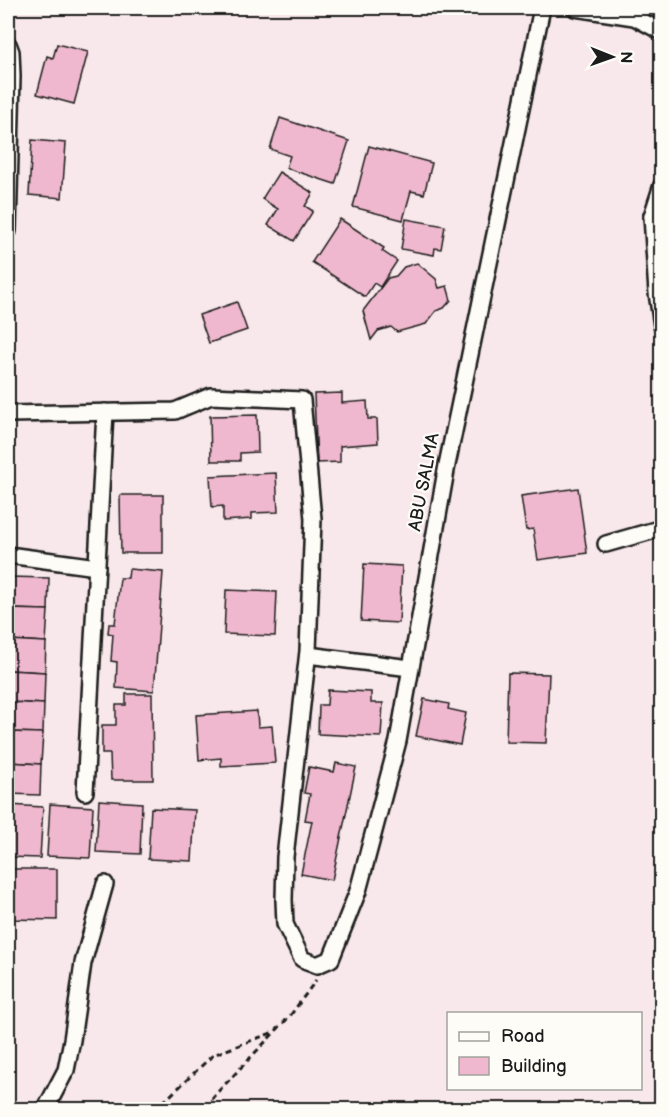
<svg xmlns="http://www.w3.org/2000/svg" width="669" height="1117" viewBox="0 0 669 1117" font-family="'Balsamiq Sans',sans-serif">
<style>
.building{fill:#f0b8ce;stroke:#1c1c1c;stroke-width:1.5}
.lines{fill:none;stroke-linecap:round;stroke-linejoin:round}
.minor-casing{stroke:#1c1c1c;stroke-width:20}
.path{stroke:#1c1c1c;stroke-width:3;stroke-dasharray:6 4.5;stroke-linecap:butt}
.minor{stroke:#fdfcf7;stroke-width:15}
.labels{text-anchor:middle;dominant-baseline:central;stroke-width:4.5;stroke-linejoin:round;paint-order:stroke}
.street-label{font-size:18px;fill:#1c1c1c;stroke:#fdfcf7}
</style>
<rect width="100%" height="100%" fill="#f9e8eb"/>
<filter id="ink" filterUnits="userSpaceOnUse"><feTurbulence type="fractalNoise" baseFrequency=".0167" numOctaves="2"/><feDisplacementMap in="SourceGraphic" scale="12" xChannelSelector="R" yChannelSelector="G"/><feConvolveMatrix kernelMatrix="1 2 1 2 8 2 1 2 1" color-interpolation-filters="sRGB"/></filter>
<g filter="url(#ink)">
<!-- building -->
<g class="building">
<polygon points="57,44 88,52 74,104 37,94 47,56 53,58"/>
<polygon points="280,118 349,141 335,184 286,168 290,156 270,149"/>
<polygon points="32,140 66,143 62,198 29,195"/>
<polygon points="369,146 432,163 424,194 411,191 403,220 353,207"/>
<polygon points="279,172 313,193 305,206 313,211 294,241 268,225 278,209 262,199"/>
<polygon points="340,219 384,248 382,251 397,261 380,287 374,283 365,297 312,262"/>
<polygon points="406,219 445,226 441,249 435,248 434,255 401,249"/>
<polygon points="417,263 436,279 439,288 447,286 451,300 444,308 436,311 426,324 397,332 391,327 378,331 371,340 363,311 388,278 396,276 404,267"/>
<polygon points="237,302 247,330 209,343 199,315"/>
<polygon points="342,393 342,403 367,401 368,419 377,419 378,443 340,446 340,462 317,463 314,394"/>
<polygon points="257,415 258,452 240,453 240,461 211,461 210,416"/>
<polygon points="276,473 278,512 252,513 252,519 223,521 223,506 212,507 210,476"/>
<polygon points="578,488 587,553 538,560 533,529 526,530 521,496"/>
<polygon points="120,495 163,495 163,553 121,553"/>
<polygon points="364,564 402,566 399,623 361,621"/>
<polygon points="129,569 163,572 154,691 116,688 117,662 111,661 113,634 108,633 109,624 115,624 120,578 128,578"/>
<polygon points="9,577 49,578 48,610 8,609"/>
<polygon points="226,590 277,592 275,636 224,634"/>
<polygon points="8,609 48,610 46,642 8,640"/>
<polygon points="8,640 46,642 45,672 8,670"/>
<polygon points="8,670 45,672 44,704 8,702"/>
<polygon points="508,673 549,674 546,743 506,742"/>
<polygon points="328,690 371,692 371,703 383,703 381,737 318,734 319,705 327,705"/>
<polygon points="126,694 152,694 153,780 111,780 110,754 102,754 102,725 116,725 116,705 126,705"/>
<polygon points="424,699 449,704 448,709 466,713 460,745 416,736"/>
<polygon points="8,702 44,704 43,733 8,732"/>
<polygon points="257,711 258,727 272,726 275,763 221,766 221,758 199,760 196,715"/>
<polygon points="8,732 43,733 41,764 8,762"/>
<polygon points="8,762 41,764 40,795 8,794"/>
<polygon points="336,763 356,767 332,880 301,874 312,821 305,820 310,794 304,793 309,767 334,772"/>
<polygon points="99,800 142,803 140,854 96,852"/>
<polygon points="50,804 93,807 90,858 47,856"/>
<polygon points="8,805 43,807 40,858 8,857"/>
<polygon points="151,808 195,810 192,861 148,859"/>
<polygon points="8,869 57,869 57,920 8,919"/>
</g>
<g class="lines">
<!-- minor casing -->
<g class="minor-casing">
<g id="minor">
<polyline points="575,8 634,17 662,32"/>
<polyline points="8,44 11,52 12,76 8,231"/>
<polyline points="662,185 652,216 662,219"/>
<polyline points="652,216 657,293 662,326"/>
<polyline points="8,414 175,411 211,396 302,400 313,519 308,651 285,857 284,900 285,924 302,959 317,965 331,959 358,891 398,741 447,465 542,8"/>
<polyline points="606,544 662,528"/>
<polyline points="8,555 97,567"/>
<polyline points="308,655 410,668"/>
<polyline points="85,792 105,412"/>
<polyline points="45,1110 66,1070 72,1040 83,963 105,884"/>
</g>
</g>
<!-- path -->
<g class="path">
<polyline points="155,1110 213,1055 274,1032"/>
<polyline points="209,1110 213,1097 290,1016 316,980"/>
</g>
<!-- minor -->
<use href="#minor" class="minor"/>
</g>
</g>
<g class="labels">
<!-- street labels -->
<g class="street-label">
<text transform="translate(424 482) rotate(-79)">ABU SALMA</text>
</g>
</g>
<!-- margin -->
<rect width="669" height="1117" fill="none" stroke="#fdfcf7" stroke-width="30"/>
<rect x="15" y="15" width="639" height="1087" fill="none" stroke="#1c1c1c" stroke-width="2" filter="url(#ink)"/>
<!-- legend -->
<rect x="447" y="1012" width="195" height="78" fill="#fdfcf7" stroke="#a3a29f" stroke-width="1.5"/>
<rect x="459" y="1032" width="30" height="9" fill="#fdfcf7" stroke="#a3a29f" stroke-width="1.5"/>
<text x="501" y="1042" font-size="18" fill="#1c1c1c">Road</text>
<rect x="459" y="1057" width="30" height="18" fill="#f0b8ce" stroke="#a3a29f" stroke-width="1.5"/>
<text x="501" y="1072" font-size="18" fill="#1c1c1c">Building</text>
<!-- north arrow -->
<g transform="translate(612 57) rotate(91)" stroke="#fdfcf7" stroke-width="4.5" paint-order="stroke">
<path d="M0-4.5L10 22L0 15L-10 22Z" fill="#1c1c1c"/>
<text y="-9" font-size="16" font-weight="bold" text-anchor="middle" fill="#1c1c1c">N</text>
</g>
</svg>
